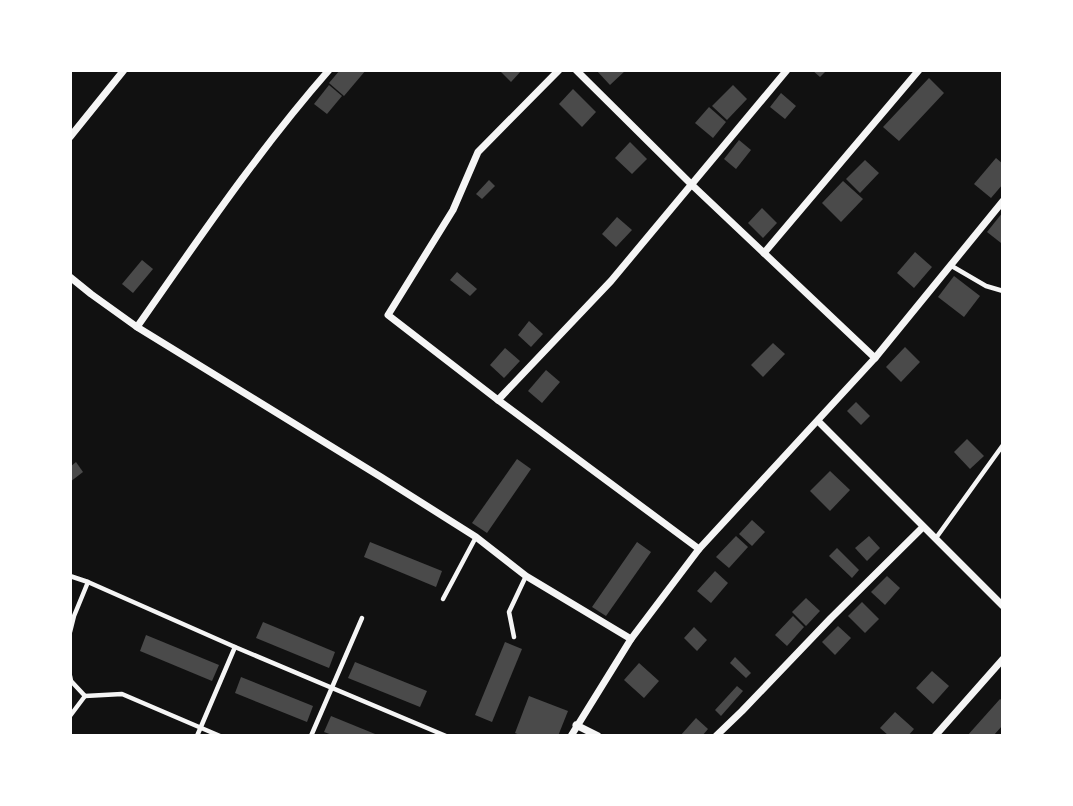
<svg xmlns="http://www.w3.org/2000/svg" width="1073" height="806" viewBox="0 0 1073 806" font-family="'Asap Condensed',sans-serif">
<style>
.building{fill:#4a4a4a}
.lines{fill:none;stroke-linecap:round;stroke-linejoin:round}
.service{stroke:#f5f5f5;stroke-width:4.5}
.minor{stroke:#f5f5f5;stroke-width:7}
</style>
<rect width="100%" height="100%" fill="#111"/>
<!-- building -->
<g class="building">
<polygon points="340,70 366,70 344,96 329,83"/>
<polygon points="499,70 522,70 511,82"/>
<polygon points="596,70 626,70 610,85"/>
<polygon points="812,70 827,70 820,77"/>
<polygon points="929,78 944,93 899,141 883,127"/>
<polygon points="329,85 342,96 327,114 314,104"/>
<polygon points="733,85 747,99 727,120 712,106"/>
<polygon points="573,89 596,112 582,127 559,104"/>
<polygon points="781,93 796,106 785,119 770,107"/>
<polygon points="709,107 726,122 713,138 695,123"/>
<polygon points="739,140 751,150 736,169 724,159"/>
<polygon points="630,142 647,159 632,174 615,158"/>
<polygon points="996,158 1003,164 1003,184 991,198 974,184"/>
<polygon points="865,160 879,173 860,193 846,179"/>
<polygon points="489,180 495,186 482,199 476,194"/>
<polygon points="843,181 863,199 841,222 822,203"/>
<polygon points="762,208 777,223 763,238 748,223"/>
<polygon points="1003,212 1003,241 1001,243 987,232"/>
<polygon points="617,217 632,230 616,247 602,234"/>
<polygon points="915,252 932,267 914,288 897,273"/>
<polygon points="142,260 153,269 133,293 122,284"/>
<polygon points="457,272 477,289 470,296 450,280"/>
<polygon points="954,276 980,296 964,317 938,297"/>
<polygon points="529,321 543,334 531,347 518,335"/>
<polygon points="773,343 785,354 763,377 751,365"/>
<polygon points="905,347 920,362 901,382 886,367"/>
<polygon points="505,348 520,361 504,378 490,365"/>
<polygon points="546,370 560,382 542,403 528,391"/>
<polygon points="856,402 870,416 861,425 847,411"/>
<polygon points="967,439 984,456 970,469 954,452"/>
<polygon points="517,459 531,469 487,533 472,523"/>
<polygon points="76,462 83,472 70,482 70,467"/>
<polygon points="830,471 850,490 830,511 810,491"/>
<polygon points="752,520 765,532 752,546 739,534"/>
<polygon points="736,536 748,547 729,568 716,557"/>
<polygon points="869,536 880,548 867,561 855,548"/>
<polygon points="370,542 442,571 436,587 364,557"/>
<polygon points="637,542 651,552 606,616 592,607"/>
<polygon points="837,548 859,570 852,578 829,556"/>
<polygon points="715,571 728,583 711,603 697,591"/>
<polygon points="887,576 900,588 885,605 871,592"/>
<polygon points="806,598 820,611 806,626 792,612"/>
<polygon points="862,602 879,619 865,633 848,616"/>
<polygon points="793,616 804,627 787,646 775,635"/>
<polygon points="263,622 335,652 329,668 256,638"/>
<polygon points="838,626 851,638 835,655 822,642"/>
<polygon points="694,627 707,640 697,651 684,638"/>
<polygon points="146,635 219,665 212,681 140,651"/>
<polygon points="505,642 522,649 492,722 475,715"/>
<polygon points="735,657 751,673 746,678 730,663"/>
<polygon points="355,662 427,691 420,707 348,678"/>
<polygon points="639,663 659,681 644,698 624,680"/>
<polygon points="932,671 949,686 933,704 916,688"/>
<polygon points="241,677 313,706 307,722 235,693"/>
<polygon points="737,686 743,691 721,716 715,710"/>
<polygon points="529,696 568,711 558,736 522,736 515,733"/>
<polygon points="1000,699 1003,701 1003,725 993,736 967,736"/>
<polygon points="895,712 914,729 908,736 889,736 880,728"/>
<polygon points="331,716 380,736 335,736 324,732"/>
<polygon points="696,718 708,729 702,736 680,736"/>
</g>
<g class="lines">
<!-- service -->
<g class="service">
<polyline points="950,265 986,286 1003,291"/>
<polyline points="936,538 1003,445"/>
<polyline points="70,576 88,582 235,647 446,736"/>
<polyline points="443,599 476,537"/>
<polyline points="70,632 74,616 88,582"/>
<polyline points="514,637 509,612 526,576"/>
<polyline points="70,676 71,681 85,696 122,694 220,736"/>
<polyline points="70,716 85,696"/>
<polyline points="197,736 235,647"/>
<polyline points="311,736 362,618"/>
</g>
<!-- minor -->
<g class="minor">
<polyline points="559,70 478,152 453,210 388,315 498,400 699,549"/>
<polyline points="576,70 692,185 875,358 1003,201"/>
<polyline points="70,137 124,70"/>
<polyline points="764,253 919,70"/>
<polyline points="70,277 91,294 137,327 381,477 476,537 526,576 631,639"/>
<path d="M137,327C198,240 258,151 329,70"/>
<polyline points="498,400 611,281 787,70"/>
<polyline points="818,421 1003,606"/>
<polyline points="576,725 598,736"/>
<polyline points="571,736 631,639 699,549 875,358"/>
<polyline points="716,736 742,711 831,618 923,527"/>
<polyline points="935,736 1003,659"/>
</g>
</g>
<!-- border -->
<rect width="1073" height="806" fill="none" stroke="#ffffff" stroke-width="144"/>
</svg>
